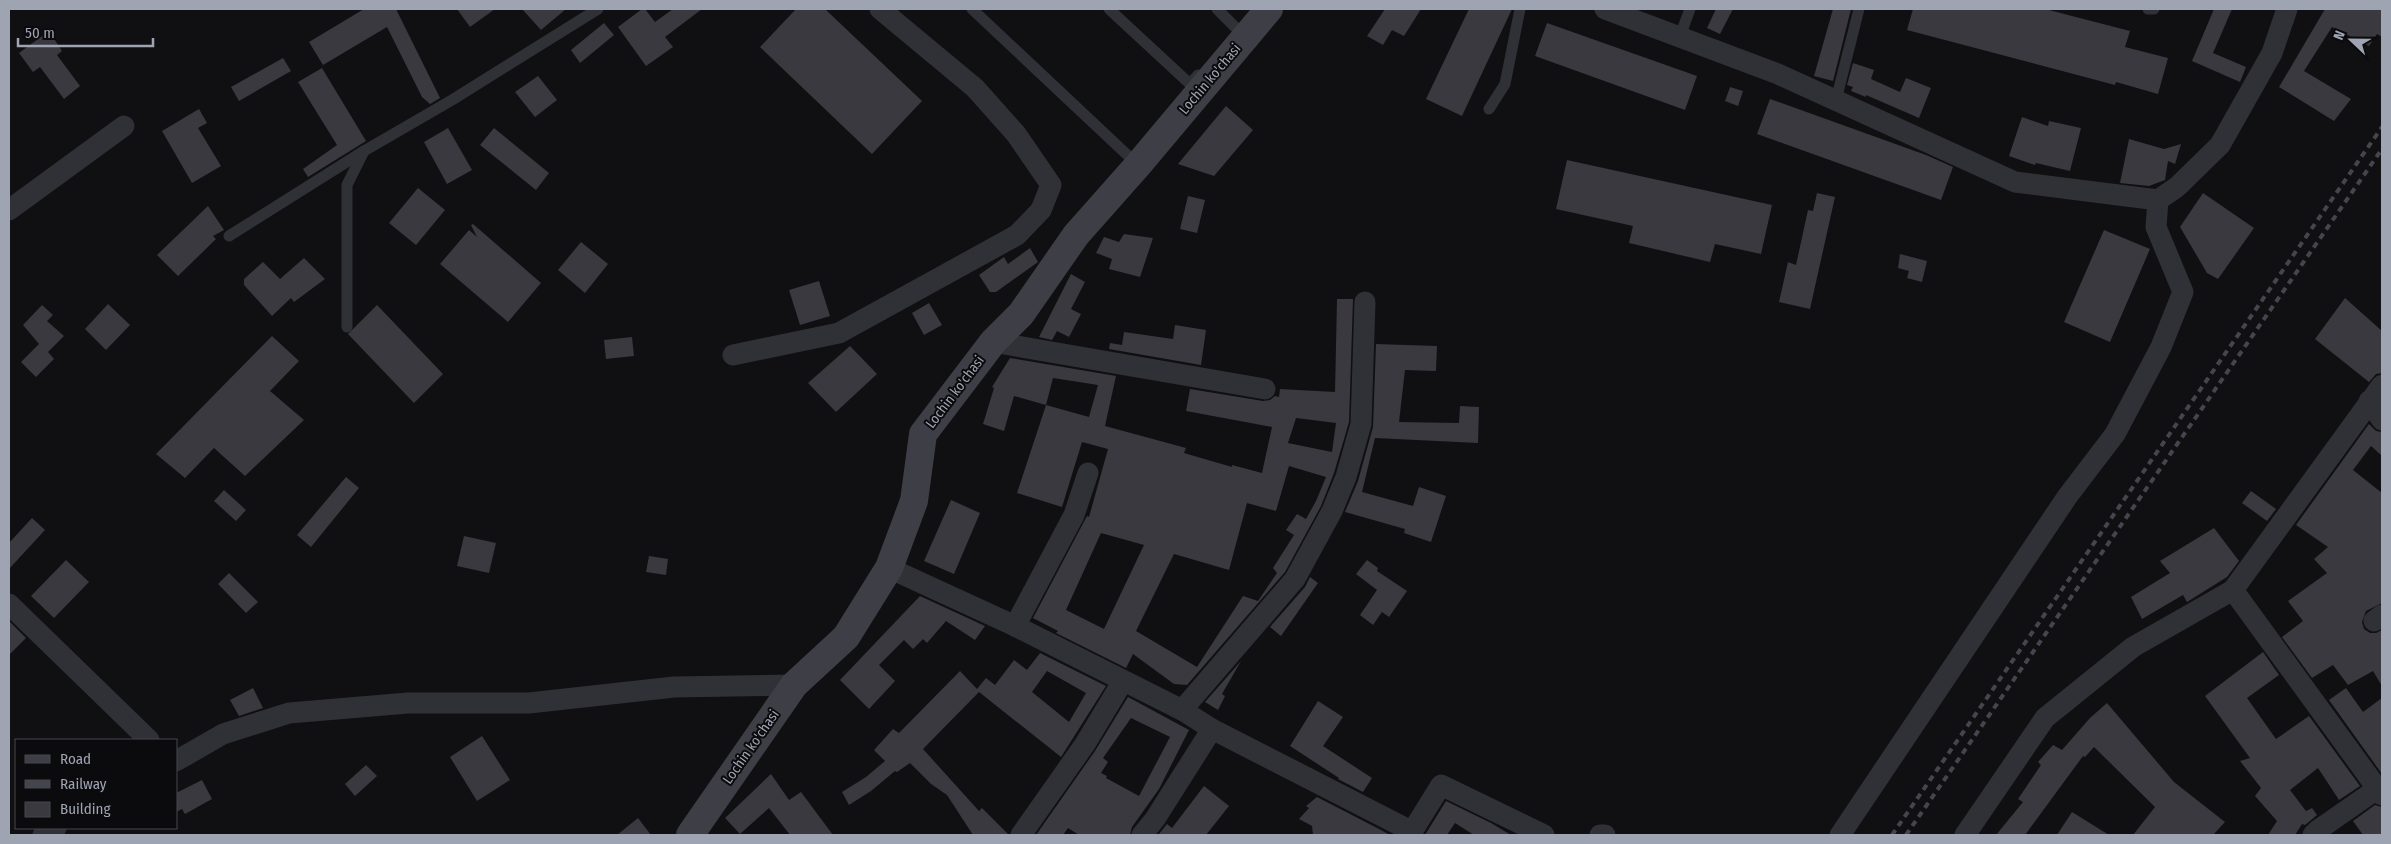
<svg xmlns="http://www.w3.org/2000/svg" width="2391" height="844" viewBox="0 0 2391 844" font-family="'Fira Sans Condensed',sans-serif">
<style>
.building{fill:#39393f;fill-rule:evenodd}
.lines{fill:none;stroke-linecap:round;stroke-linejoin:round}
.lane{stroke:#303136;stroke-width:11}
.street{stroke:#303136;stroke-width:21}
.secondary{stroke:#3e3f46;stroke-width:28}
.rail{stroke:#45464d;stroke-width:4;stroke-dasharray:6 5;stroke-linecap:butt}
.labels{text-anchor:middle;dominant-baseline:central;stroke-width:4;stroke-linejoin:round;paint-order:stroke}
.street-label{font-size:14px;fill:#9fa4b3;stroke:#0b0a0c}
</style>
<rect width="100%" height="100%" fill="#100f11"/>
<!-- building -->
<g class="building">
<polygon points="364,9 396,9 440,98 430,104 422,97 387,27 323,65 309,42"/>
<polygon points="457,9 495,9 470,27"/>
<polygon points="522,9 566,9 541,30"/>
<polygon points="642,9 645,9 655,22 673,9 702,9 665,37 673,47 646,66 618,27"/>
<polygon points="796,9 825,9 922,101 872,154 760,47"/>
<polygon points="1385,9 1421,9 1404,36 1392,30 1383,45 1367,36"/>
<polygon points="1469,9 1512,9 1462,116 1426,99"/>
<polygon points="1716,9 1733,9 1720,34 1707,28"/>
<polygon points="1833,9 1851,9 1833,81 1814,76"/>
<polygon points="1913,9 2045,9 2130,31 2125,47 2168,58 2158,94 2116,82 2115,85 1907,30"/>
<polygon points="2214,9 2232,9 2213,53 2246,67 2240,82 2192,61"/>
<polygon points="2325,9 2382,9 2382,37 2377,34 2369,46 2332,27 2304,71 2351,99 2334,121 2279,87"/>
<polygon points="604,23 614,35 580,63 571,50"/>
<polygon points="1547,23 1697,76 1685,110 1535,56"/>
<polygon points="49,31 62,51 57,55 80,86 64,99 40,67 33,72 19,53"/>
<polygon points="283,58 291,71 239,101 231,87"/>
<polygon points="1853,63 1874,70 1871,79 1900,92 1906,78 1931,88 1919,118 1866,95 1866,97 1851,91 1853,87 1847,85"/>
<polygon points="322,68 366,141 308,177 303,169 337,145 298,82"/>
<polygon points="538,76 557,100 535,117 515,92"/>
<polygon points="1730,87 1743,91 1738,106 1725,101"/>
<polygon points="1770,99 1926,155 1953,167 1941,200 1757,134"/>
<polygon points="1226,106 1253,130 1214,176 1178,164"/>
<polygon points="199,109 207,123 198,128 221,166 192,183 162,131"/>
<polygon points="2022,117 2048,126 2049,121 2081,128 2070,171 2036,163 2035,165 2009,156"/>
<polygon points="448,128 472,170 447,184 424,142"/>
<polygon points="494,128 549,173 536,190 480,145"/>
<polygon points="2129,139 2164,149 2181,144 2175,164 2168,161 2165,180 2149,186 2120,183"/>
<polygon points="1567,160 1772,205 1761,254 1715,244 1710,262 1629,243 1633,226 1556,209"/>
<polygon points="418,188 445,210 416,245 389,223"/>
<polygon points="1817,193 1835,197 1810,309 1779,302 1788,262 1796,265 1808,210 1813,211"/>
<polygon points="2203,193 2254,228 2218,279 2207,273 2180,227"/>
<polygon points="1188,196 1205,200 1197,233 1180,229"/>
<polygon points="208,206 224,230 213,236 216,239 178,276 157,255"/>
<polygon points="473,224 541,283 508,322 440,264 469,230 477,237 471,225"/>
<polygon points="2104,230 2150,249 2110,342 2064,322"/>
<polygon points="1124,234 1153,238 1140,277 1109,269 1112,259 1096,253 1104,237 1119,242"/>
<polygon points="581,242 608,264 585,293 558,270"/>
<polygon points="1030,248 1038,262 996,292 990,292 979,275 1004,257 1008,264"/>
<polygon points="1900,254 1927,261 1922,282 1907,278 1909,271 1898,268"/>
<polygon points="304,258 325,279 294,302 291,298 272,316 244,285 244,279 263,262 280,279"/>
<polygon points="1071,274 1085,282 1071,309 1081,314 1069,337 1057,331 1052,340 1039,337"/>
<polygon points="819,281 830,316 800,325 789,290"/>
<polygon points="2345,298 2382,331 2382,373 2376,374 2369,382 2315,339"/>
<path d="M1337,299H1353L1349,422L1334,473L1321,506L1285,572L1187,685L1174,684L1133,654L1126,668L1056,633L1058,631L1033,618L1087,516L1089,517L1108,449L1082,442L1062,507L1017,493L1046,405L1014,396L1004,431L983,424L994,388L992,387L1010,358L1116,376L1105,426L1186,448L1184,453L1232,467V465L1262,473L1272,427L1186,411L1190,389L1263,401L1270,400L1275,396L1279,397L1280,389L1335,392ZM1053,378L1098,385L1089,417L1046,405ZM1296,418L1336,423L1332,452L1288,443ZM1289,466L1326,477L1316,501L1306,519L1297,514L1286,530L1294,535L1273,568L1277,573L1258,601L1243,596L1197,667L1136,631L1174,554L1229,570L1247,503L1276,511ZM1101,533L1144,545L1104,629L1066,610Z"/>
<polygon points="929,303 942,325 924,335 912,313"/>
<polygon points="108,304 130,325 106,350 85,329"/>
<polygon points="42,305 53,315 47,321 64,336 48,352 54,359 36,377 21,362 39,344 23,325"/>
<polygon points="377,305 443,374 414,403 348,334"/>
<polygon points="1175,325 1206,330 1201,365 1109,349 1110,343 1122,345 1124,332 1173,339"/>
<polygon points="272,336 299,361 270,391 304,420 245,476 214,448 185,478 156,454"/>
<polygon points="632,337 634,356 606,359 604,340"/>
<polygon points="1376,344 1437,346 1436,371 1405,370 1399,422 1459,423 1460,406 1479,407 1478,443 1375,438 1362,492 1413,506 1419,487 1446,496 1431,542 1404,533 1405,529 1345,512 1358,481 1373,427"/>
<polygon points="850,346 877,374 836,412 808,383"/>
<polygon points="2369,424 2376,431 2382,432 2382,456 2371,446 2353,470 2382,493 2382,603 2366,611 2362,622 2364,629 2370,633 2376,633 2382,630 2382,686 2373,671 2348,685 2333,665 2312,678 2282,637 2303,621 2288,601 2327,573 2314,559 2328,547 2296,525"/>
<polygon points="346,477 359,488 311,547 297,535"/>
<polygon points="224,490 246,510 236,521 214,501"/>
<polygon points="2251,491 2276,509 2267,521 2242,503"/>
<polygon points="951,500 980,513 954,574 924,561"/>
<polygon points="32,518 45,530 9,569 9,543"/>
<polygon points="2214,528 2239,561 2227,577 2187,602 2183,595 2142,619 2131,597 2170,573 2160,561"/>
<polygon points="464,536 496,543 489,573 457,566"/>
<polygon points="649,556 668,559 666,575 646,572"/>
<polygon points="66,560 89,582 54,618 31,596"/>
<polygon points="1367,560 1378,568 1377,571 1407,591 1389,617 1382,612 1373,625 1360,615 1377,590 1356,574"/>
<polygon points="229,573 258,602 246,613 218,584"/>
<polygon points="1310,577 1318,583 1281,636 1270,627 1305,587"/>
<polygon points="920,596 985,626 975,640 946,621 927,643 923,639 913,649 904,640 879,665 895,681 869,709 840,680"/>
<polygon points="9,621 26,638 9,655"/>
<polygon points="2263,652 2279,675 2247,698 2276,739 2309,716 2360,786 2339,800 2318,768 2290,790 2306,811 2312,808 2317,815 2305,825 2302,824 2295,835 2268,835 2277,821 2255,796 2261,788 2240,761 2250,758 2205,696"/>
<path d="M1040,653L1106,686L1061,757L979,692L923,749L979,811L982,808L1009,835H973L947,795L931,784L910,763L897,772L895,771L871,791L849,805L842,792L866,777L885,761L874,750L893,729L899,733L960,671L977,689L986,678L995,685L1014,660L1027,670ZM1047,671L1086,693L1069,722L1032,692Z"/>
<polygon points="1241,661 1222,694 1225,696 1218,710 1205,702"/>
<polygon points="253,688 263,708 239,716 230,700"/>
<polygon points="2346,688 2363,712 2382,698 2382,774 2329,700"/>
<path d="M1128,697L1189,730L1159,789L1132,827L1130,835H1079L1068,828L1063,835H1036L1095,751ZM1131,718L1170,737L1139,796L1106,778L1107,776L1101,773L1108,762L1103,758Z"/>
<polygon points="1318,701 1343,717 1323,746 1372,778 1363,792 1338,779 1339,778 1290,746"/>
<polygon points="2107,703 2174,782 2225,822 2213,835 2133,835 2155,807 2094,747 2085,757 2083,756 2025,835 1996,835 2023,802 2018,799 2041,765 2038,762 2053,745 2062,750 2090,718"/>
<polygon points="482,736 510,780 477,801 450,757"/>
<polygon points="366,765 377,776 355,796 345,784"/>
<polygon points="771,774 789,800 801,792 833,835 790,835 769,808 740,834 725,818"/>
<polygon points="202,780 212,799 185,814 182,809 176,812 176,793"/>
<polygon points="1204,786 1229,806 1206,835 1159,834 1167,824 1172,828"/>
<polygon points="1317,797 1379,829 1390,835 1313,835 1312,826 1299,819 1309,808 1306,806"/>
<polygon points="1446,801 1491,823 1511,835 1474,835 1455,823 1447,835 1425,835"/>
<polygon points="2375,805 2382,807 2382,835 2363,835 2353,821"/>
<polygon points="2072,812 2109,835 2057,835"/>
<polygon points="638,818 651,835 617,835"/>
</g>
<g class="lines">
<!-- lane -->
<g class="lane">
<polyline points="972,9 1138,165"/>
<polyline points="1109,9 1190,84 1198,75"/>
<polyline points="1217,9 1237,29"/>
<polyline points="2148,9 2154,9"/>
<polyline points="1680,36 1690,9"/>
<polyline points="1836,100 1859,9"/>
<polyline points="1489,109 1505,84 1520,9"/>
<polyline points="229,236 364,151"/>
<polyline points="347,327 347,185 364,151 452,100 598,9"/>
</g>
<!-- street -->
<g class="street">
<polyline points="1605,9 1778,74 2015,182 2158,200 2177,187 2220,145 2272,53 2287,9"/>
<polyline points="9,210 124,126"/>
<polyline points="993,342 1265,389"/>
<polyline points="733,355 839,333 1017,235 1041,210 1051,185 1016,134 975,88 880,9"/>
<polyline points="2382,385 2233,590 2382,795"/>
<polyline points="2369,401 2382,420"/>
<polyline points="889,568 1015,626 1182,710 1212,729 1413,832"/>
<polyline points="9,604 149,740"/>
<polyline points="2374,621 2382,615"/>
<polyline points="1015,626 1074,515 1088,473"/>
<polyline points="1182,710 1295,579 1332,511 1346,477 1361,424 1365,302"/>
<polyline points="176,761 223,734 289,713 408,703 529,703 674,687 794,685"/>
<polyline points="43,835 56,828"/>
<polyline points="1021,835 1085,744 1123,681"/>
<polyline points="1142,835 1155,819 1212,729"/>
<polyline points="1410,835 1441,785 1544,835"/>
<polyline points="1600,835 1605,835"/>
<polyline points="1840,835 2067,497 2115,434 2161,347 2183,292 2156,227 2158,200"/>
<polyline points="1965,835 2045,718 2133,647 2233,590"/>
<polyline points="2313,835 2318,830 2377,789"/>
</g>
<!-- secondary -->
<polyline class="secondary" points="690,835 794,685 846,637 889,568 914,501 923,434 993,342 1021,314 1076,235 1138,165 1269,9"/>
<!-- rail -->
<g class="rail">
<polyline points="1892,835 2382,127"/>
<polyline points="1906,835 2382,149"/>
</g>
</g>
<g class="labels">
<!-- street labels -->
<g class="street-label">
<text transform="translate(1210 79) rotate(-50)">Lochin ko'chasi</text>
<text transform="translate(955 392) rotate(-53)">Lochin ko'chasi</text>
<text transform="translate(751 747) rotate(-55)">Lochin ko'chasi</text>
</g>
</g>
<!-- border -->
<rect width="2391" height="844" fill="none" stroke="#9fa4b3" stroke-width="20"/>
<!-- legend -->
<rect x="15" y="739" width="162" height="90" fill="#0b0a0c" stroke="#46484f"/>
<rect x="25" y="755" width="25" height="8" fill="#3e3f46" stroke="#46484f"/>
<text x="60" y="764" font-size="15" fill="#9fa4b3">Road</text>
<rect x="25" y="780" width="25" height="8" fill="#45464d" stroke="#46484f"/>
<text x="60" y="789" font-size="15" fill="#9fa4b3">Railway</text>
<rect x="25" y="802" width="25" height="15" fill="#39393f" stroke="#46484f"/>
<text x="60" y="814" font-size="15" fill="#9fa4b3">Building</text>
<!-- north arrow -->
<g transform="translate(2351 40) rotate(292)" stroke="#0b0a0c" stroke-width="4" paint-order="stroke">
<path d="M0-4L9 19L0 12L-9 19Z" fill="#9fa4b3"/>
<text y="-8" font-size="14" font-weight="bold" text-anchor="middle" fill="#9fa4b3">N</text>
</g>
<!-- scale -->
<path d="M18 38v8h135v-8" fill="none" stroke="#9fa4b3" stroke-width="2.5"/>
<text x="25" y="38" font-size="15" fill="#9fa4b3" stroke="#0b0a0c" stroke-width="4" paint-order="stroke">50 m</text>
</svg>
